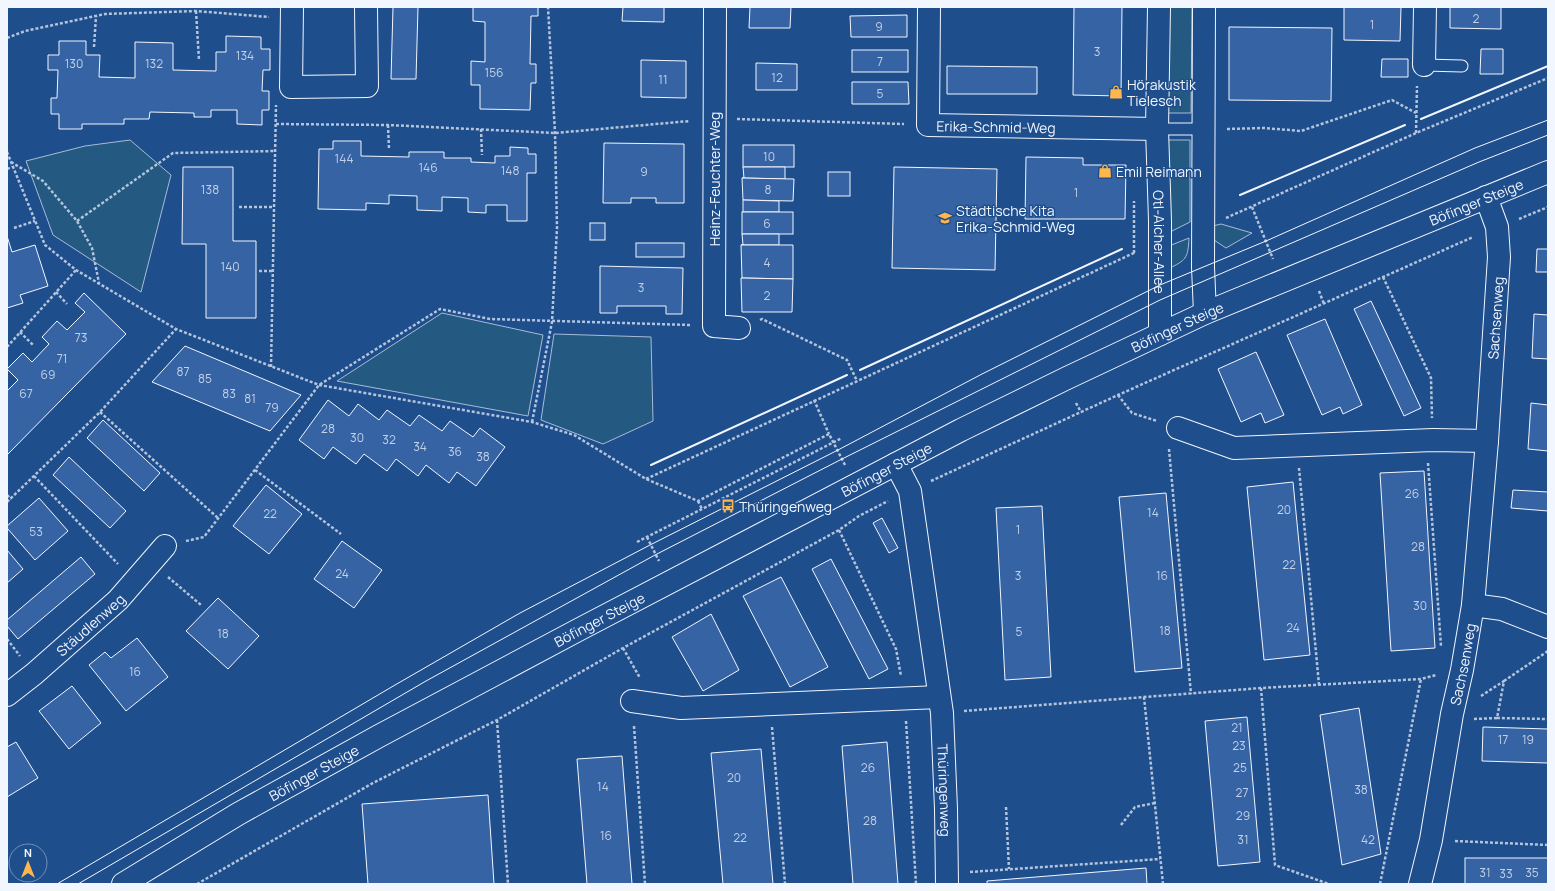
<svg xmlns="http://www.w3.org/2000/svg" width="1555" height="891" viewBox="0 0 1555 891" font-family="Manrope,sans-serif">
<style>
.green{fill:#245a82;stroke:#a8bbd7}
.building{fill:#3563a3;stroke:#f2f6ff}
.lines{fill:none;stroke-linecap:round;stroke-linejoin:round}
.lane-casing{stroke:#f2f6ff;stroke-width:13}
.street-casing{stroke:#f2f6ff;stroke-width:24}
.path{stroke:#b3c4dc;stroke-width:2.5;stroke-dasharray:3 2;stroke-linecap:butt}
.lane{stroke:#1f4e8c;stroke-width:11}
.street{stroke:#1f4e8c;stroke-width:22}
.tram{stroke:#f2f6ff;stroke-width:1}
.wall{stroke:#f2f6ff;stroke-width:2}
.labels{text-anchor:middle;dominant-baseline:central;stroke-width:3;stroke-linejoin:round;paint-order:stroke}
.number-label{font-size:12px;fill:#c3d1e8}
.poi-label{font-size:14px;fill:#f2f6ff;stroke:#1f4e8c;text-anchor:start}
.street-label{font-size:14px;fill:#f2f6ff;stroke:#1f4e8c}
</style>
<rect width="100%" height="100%" fill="#1f4e8c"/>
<!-- green -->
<g class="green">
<polygon points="1167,7 1192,7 1191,113 1166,113"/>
<polygon points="130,140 171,175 141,292 53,235 26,161 85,146"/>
<polygon points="1165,140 1190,140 1190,222 1164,235"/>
<polygon points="1221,224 1252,233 1226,248 1214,240 1213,226"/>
<path d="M1189,238C1188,259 1186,260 1168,269L1164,248Z"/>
<polygon points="442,313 543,335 528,416 337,381"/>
<polygon points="554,334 651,337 653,421 603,444 541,420"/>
</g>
<!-- building -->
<g class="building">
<polygon points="393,7 418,7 416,79 391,79"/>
<polygon points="473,7 538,7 538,16 531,16 530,64 536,64 536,83 531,83 530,110 480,109 480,85 471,85 471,61 485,62 485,22 473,21"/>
<polygon points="623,7 664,7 664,22 622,21"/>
<polygon points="750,7 791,7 790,28 749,28"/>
<polygon points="1074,7 1122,7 1121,96 1073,95"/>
<polygon points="1344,7 1401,7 1400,41 1344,40"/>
<polygon points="1450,7 1501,7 1501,29 1450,28"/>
<polygon points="907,15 907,37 851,37 850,16"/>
<polygon points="1229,27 1332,28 1331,101 1229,100"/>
<polygon points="226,36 261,37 261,49 270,49 270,70 263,70 262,91 269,91 269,110 262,110 262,125 237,124 237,110 211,110 211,117 194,117 194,113 150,112 149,119 124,119 124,124 82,124 82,129 59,129 59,114 51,114 51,98 57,98 58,70 48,70 48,55 59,55 59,41 86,41 86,55 100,55 99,77 135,78 135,42 173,43 173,70 216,71 216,52 226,52"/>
<polygon points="1481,49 1503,49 1503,74 1480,74"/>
<rect x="852" y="50" width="56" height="22"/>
<polygon points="1382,59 1408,59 1408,77 1381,77"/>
<polygon points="641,60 686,61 686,98 641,97"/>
<polygon points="756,63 797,64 797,90 756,90"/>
<polygon points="947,66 1037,67 1037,94 947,94"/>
<polygon points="852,82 908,82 909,104 852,104"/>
<polygon points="333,141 361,141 361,156 409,157 409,152 444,152 444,158 471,158 471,162 495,163 495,156 510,156 510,147 528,148 528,154 536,154 536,173 527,173 527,221 507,221 507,205 486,205 486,213 468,212 468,198 442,197 442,211 417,210 417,196 389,195 389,204 366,203 366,210 318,209 319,149 333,149"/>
<polygon points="604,143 684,144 684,203 656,203 656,198 631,198 631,203 603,203"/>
<rect x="743" y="145" width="51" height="22"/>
<polygon points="1026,157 1083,158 1083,165 1126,165 1125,219 1025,219"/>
<polygon points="183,167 233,167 233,241 256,241 256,318 206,318 206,244 182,244"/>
<polygon points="743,167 785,167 785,179 742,178 744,178"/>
<polygon points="894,167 997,169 995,270 892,268"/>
<rect x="828" y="172" width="22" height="24"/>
<polygon points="742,178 794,179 793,201 743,200"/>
<polygon points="743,200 779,201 779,212 743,212"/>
<rect x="742" y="212" width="51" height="22"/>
<rect x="590" y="223" width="15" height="17"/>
<polygon points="742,234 779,234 779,245 741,245 743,245"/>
<polygon points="7,236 12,252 35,245 48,286 20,295 23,303 7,308"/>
<rect x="636" y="243" width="48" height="14"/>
<polygon points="741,245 793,245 793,279 742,278"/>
<polygon points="1537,249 1548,249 1548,272 1536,272"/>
<polygon points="600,266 683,268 682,314 666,314 666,306 617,306 617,313 600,313"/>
<polygon points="741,278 793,279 792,312 742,312"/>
<polygon points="84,293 126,334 7,455 7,391 18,380 7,369 23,353 32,362 49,344 42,337 57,321 67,330 85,312 75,303"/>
<polygon points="1371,301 1421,408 1404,416 1354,309"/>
<polygon points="1534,314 1548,315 1548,359 1532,358"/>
<polygon points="1325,319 1362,405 1343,414 1340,407 1322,415 1287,335"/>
<polygon points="185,346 301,395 270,431 152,382"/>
<polygon points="1256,352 1284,415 1265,423 1261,413 1241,422 1218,369"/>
<polygon points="328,400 349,416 358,404 379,420 387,410 410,426 419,415 442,431 450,421 473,437 480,428 505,447 476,486 457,472 449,483 426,465 418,476 396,459 387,471 364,454 356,464 333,447 324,459 299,440"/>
<polygon points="1531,403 1548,405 1548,451 1528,449"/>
<polygon points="103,420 160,473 144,491 87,438"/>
<polygon points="69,457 126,511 110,528 53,475"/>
<polygon points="1424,471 1435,648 1391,651 1380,473"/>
<polygon points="1293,482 1310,655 1264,660 1247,487"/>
<polygon points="266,485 302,514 269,554 233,526"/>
<polygon points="1513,490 1548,492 1548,511 1511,508"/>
<polygon points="1166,493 1182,668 1135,672 1119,497"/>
<polygon points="39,498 68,531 35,560 7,528 7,526"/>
<polygon points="1042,506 1051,677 1005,680 996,508"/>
<polygon points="882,518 898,548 889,553 873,523"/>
<polygon points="342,541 382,570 354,608 314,579"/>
<polygon points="7,550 23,569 7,583"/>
<polygon points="81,557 95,574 18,639 7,626 7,620"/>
<polygon points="831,559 888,669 869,679 812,569"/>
<polygon points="781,577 828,667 790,687 743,596"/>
<polygon points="218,598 259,636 228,669 186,631"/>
<polygon points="711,614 739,670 703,691 672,637"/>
<polygon points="137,638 168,677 126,711 89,665 105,652 111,658"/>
<polygon points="72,686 101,723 69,749 39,711"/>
<polygon points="1359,708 1381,854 1342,865 1320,715"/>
<polygon points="1247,717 1260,862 1218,866 1205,721"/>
<polygon points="1483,727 1548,729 1548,763 1482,761"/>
<polygon points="16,742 38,778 7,797 7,747"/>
<polygon points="887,742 898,884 853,884 842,746"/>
<polygon points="761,749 773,884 723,884 711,753"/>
<polygon points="622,756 632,884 587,884 577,759"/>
<polygon points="488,795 494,884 368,884 362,804"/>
<rect x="1465" y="858" width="83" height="26"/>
<polygon points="1146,868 1147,884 987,884 987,881"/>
</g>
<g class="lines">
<!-- lane casing -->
<g class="lane-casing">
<g id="lane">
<polyline points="1424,65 1462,66"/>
<polyline points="1157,129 1203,129"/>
</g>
</g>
<!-- street casing -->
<g class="street-casing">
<g id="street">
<polyline points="292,7 291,87 367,86 366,7"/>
<polyline points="715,7 714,326 739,328"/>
<path id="s1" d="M929,7L928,125L1157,129"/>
<path id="s2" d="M1159,7L1157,129L1160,221V334"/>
<polyline points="1204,7 1203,267 1205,313"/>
<polyline points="1424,65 1425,7"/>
<polyline points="1178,428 1234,448 1433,440 1487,441"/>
<path id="s3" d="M896,464L910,491L942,713L946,809L947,884"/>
<polyline points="1473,605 1502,609 1548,627"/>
<path id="s4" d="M7,695L34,674L118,600L165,546"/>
<polyline points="632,701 681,708 939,697"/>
<path id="s5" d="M123,884L238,814L379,736L580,629L961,430L1067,378L1205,313L1548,172"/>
<path id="s6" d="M1420,884L1431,840L1452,714L1462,670L1473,605L1487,441L1499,257L1497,227L1486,197"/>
</g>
</g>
<!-- path -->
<g class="path">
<polyline points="196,11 199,60"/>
<polyline points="7,38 25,31 105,14 196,11 269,17"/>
<polyline points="94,47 96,16"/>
<polyline points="737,119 904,124"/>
<polyline points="276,124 388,125 555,133 690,121"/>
<polyline points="388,125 389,149"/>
<polyline points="481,129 482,155"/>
<polyline points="1227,129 1264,128 1301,131 1392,100 1416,113"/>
<polyline points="1416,133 1417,86"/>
<polyline points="7,152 45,245 76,270 176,329 319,385 532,422 574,435 646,479 698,501 829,434 845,465"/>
<polyline points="11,162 43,181 77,221 92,248 99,283"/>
<polyline points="7,169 12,167"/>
<polyline points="239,207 274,207"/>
<polyline points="1252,207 1273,259"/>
<polyline points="1226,218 1416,133 1548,78"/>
<polyline points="1519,219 1548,207"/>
<polyline points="77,221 173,153 275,151"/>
<polyline points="14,228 35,221"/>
<polyline points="1134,253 1134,201"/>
<polyline points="259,271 273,271"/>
<polyline points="1383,277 1431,378 1432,418"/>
<polyline points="1319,291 1324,304"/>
<polyline points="56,292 67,304"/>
<polyline points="760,320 762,319 847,360 857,381"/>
<polyline points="20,332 33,345"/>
<polyline points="7,347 76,270"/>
<polyline points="271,367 276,105"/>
<polyline points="1118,395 1132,413 1157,421"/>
<polyline points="814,400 829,434"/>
<polyline points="1076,403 1081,412"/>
<polyline points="100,412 218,518"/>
<polyline points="532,422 552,322 557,228 555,133 548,7"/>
<polyline points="1169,449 1191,694"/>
<polyline points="1428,463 1441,646"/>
<polyline points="1299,468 1319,685"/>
<polyline points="255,470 341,534"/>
<polyline points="34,476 118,564"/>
<polyline points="646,479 1136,252"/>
<polyline points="931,481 1118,395 1473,237"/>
<polyline points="7,495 11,499"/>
<polyline points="698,501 702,509"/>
<polyline points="7,502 100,412 176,329"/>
<polyline points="839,530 896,649 901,676"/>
<polyline points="647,537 659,561"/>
<polyline points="186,541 204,537 319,385 440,309 490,319 690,325"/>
<polyline points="637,542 842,438"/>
<polyline points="168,577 201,605"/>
<polyline points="7,639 20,656"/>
<polyline points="623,648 640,678"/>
<polyline points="1504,681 1548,651"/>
<polyline points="1261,688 1275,865 1329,884"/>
<polyline points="1481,696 1504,681 1497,718 1548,719"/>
<polyline points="1144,697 1163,884"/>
<polyline points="964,711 1261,688 1421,679 1436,675"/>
<polyline points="1474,719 1497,718"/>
<polyline points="497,720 508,884"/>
<polyline points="906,721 916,884"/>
<polyline points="634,726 645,884"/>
<polyline points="772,727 785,884"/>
<polyline points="1006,807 1009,869"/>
<polyline points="1121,825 1135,807 1155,803"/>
<polyline points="1455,841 1548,845"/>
<polyline points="970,872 1160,859"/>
<polyline points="197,884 373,783 497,720 623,648 839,530 859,516 888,501"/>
<polyline points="1380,884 1421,679"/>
</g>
<!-- lane -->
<use href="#lane" class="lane"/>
<!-- street -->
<use href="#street" class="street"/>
<!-- tram -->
<g class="tram">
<polyline points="57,884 395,685 520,613 650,545 838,450 982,374 1160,285 1266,241 1475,148 1548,120"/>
<polyline points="78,884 426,681 655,555 842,459 1160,300 1479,162 1548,135"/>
</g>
<!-- wall -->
<g class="wall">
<polyline points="1421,119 1548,66"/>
<polyline points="1240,195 1405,125"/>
<polyline points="860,370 1122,249"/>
<polyline points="651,465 847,375"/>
</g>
</g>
<!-- icons -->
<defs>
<g id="shop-bare" transform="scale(1.08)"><path d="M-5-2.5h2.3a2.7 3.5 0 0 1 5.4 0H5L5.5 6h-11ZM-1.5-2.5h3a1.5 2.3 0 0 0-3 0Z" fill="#ffb74d" stroke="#1f4e8c" stroke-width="2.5" paint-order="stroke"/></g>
<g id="school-bare" transform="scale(1.08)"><path d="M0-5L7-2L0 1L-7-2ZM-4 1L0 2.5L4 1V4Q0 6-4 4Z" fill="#ffb74d" stroke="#1f4e8c" stroke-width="2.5" paint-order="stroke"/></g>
<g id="bus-bare" transform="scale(1.08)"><path d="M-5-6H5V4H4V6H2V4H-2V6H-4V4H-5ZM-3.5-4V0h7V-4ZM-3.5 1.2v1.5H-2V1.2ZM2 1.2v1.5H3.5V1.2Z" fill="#ffb74d" stroke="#1f4e8c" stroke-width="2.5" paint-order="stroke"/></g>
</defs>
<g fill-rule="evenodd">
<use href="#shop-bare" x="1116" y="92"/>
<use href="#shop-bare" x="1105" y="171"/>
<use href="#school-bare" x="945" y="218"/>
<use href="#bus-bare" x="728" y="506"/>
</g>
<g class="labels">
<!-- number labels -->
<g class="number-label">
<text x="1476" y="18">2</text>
<text x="1372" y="24">1</text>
<text x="879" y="26">9</text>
<text x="1097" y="51">3</text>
<text x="245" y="55">134</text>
<text x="880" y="61">7</text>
<text x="74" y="63">130</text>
<text x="154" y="63">132</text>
<text x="494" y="72">156</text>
<text x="777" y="77">12</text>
<text x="663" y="79">11</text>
<text x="880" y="93">5</text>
<text x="769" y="156">10</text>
<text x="344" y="158">144</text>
<text x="428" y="167">146</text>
<text x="510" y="170">148</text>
<text x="644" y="171">9</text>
<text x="210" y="189">138</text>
<text x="768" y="189">8</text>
<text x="1076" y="192">1</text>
<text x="767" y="223">6</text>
<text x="767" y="262">4</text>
<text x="230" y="266">140</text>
<text x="641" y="287">3</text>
<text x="767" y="295">2</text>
<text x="81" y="337">73</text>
<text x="62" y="358">71</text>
<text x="183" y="371">87</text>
<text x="48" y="374">69</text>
<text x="205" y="378">85</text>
<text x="26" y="393">67</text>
<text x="229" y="393">83</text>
<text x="250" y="398">81</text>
<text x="272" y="407">79</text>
<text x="328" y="428">28</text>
<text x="357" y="437">30</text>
<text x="389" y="439">32</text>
<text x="420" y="446">34</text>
<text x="455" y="451">36</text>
<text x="483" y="456">38</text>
<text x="1412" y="493">26</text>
<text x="1284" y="509">20</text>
<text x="1153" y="512">14</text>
<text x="270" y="513">22</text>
<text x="1018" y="529">1</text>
<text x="36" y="531">53</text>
<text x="1418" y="546">28</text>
<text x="1289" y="564">22</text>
<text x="342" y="573">24</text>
<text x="1018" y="575">3</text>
<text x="1162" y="575">16</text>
<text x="1420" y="605">30</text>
<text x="1293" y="627">24</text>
<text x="1165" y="630">18</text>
<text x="1019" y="631">5</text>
<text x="223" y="633">18</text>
<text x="135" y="671">16</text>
<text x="1237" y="727">21</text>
<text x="1503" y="739">17</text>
<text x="1528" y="739">19</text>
<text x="1239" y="745">23</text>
<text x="868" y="767">26</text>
<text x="1240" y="767">25</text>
<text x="734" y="777">20</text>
<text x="603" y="786">14</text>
<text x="1361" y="789">38</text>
<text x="1242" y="792">27</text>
<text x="1243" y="815">29</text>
<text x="870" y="820">28</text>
<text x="606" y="835">16</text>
<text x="740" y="837">22</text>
<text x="1243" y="839">31</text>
<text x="1368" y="839">42</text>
<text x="1485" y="872">31</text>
<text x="1532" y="872">35</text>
<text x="1506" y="873">33</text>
</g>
<!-- poi labels -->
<g class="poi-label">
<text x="1127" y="84">Hörakustik<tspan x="1127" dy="16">Tielesch</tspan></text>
<text x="1116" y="171">Emil Reimann</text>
<text x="956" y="210">Städtische Kita<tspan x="956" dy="16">Erika-Schmid-Weg</tspan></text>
<text x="739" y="506">Thüringenweg</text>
</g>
<!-- street labels -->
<g class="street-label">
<text stroke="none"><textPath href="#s1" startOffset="186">Erika-Schmid-Weg</textPath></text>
<text transform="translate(714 179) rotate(-90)">Heinz-Feuchter-Weg</text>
<text stroke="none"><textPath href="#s5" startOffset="1517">Böfinger Steige</textPath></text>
<text stroke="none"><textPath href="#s2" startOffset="235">Otl-Aicher-Allee</textPath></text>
<text stroke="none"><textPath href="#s6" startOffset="572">Sachsenweg</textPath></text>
<text stroke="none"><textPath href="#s5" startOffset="1193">Böfinger Steige</textPath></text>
<text stroke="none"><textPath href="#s5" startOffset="869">Böfinger Steige</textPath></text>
<text stroke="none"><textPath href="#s5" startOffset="545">Böfinger Steige</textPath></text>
<text stroke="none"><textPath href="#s4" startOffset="109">Stäudlenweg</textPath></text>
<text stroke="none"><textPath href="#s6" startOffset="224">Sachsenweg</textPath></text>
<text stroke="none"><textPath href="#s5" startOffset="221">Böfinger Steige</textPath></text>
<text stroke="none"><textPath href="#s3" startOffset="332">Thüringenweg</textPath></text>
</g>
</g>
<!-- border -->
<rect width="1555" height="891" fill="none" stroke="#f2f6ff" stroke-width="16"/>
<!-- north arrow -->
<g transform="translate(28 863)"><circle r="19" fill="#1f4e8c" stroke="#7391ba"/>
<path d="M0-3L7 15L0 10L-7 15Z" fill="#ffb74d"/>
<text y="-6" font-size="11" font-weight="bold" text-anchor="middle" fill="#f2f6ff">N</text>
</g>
</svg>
